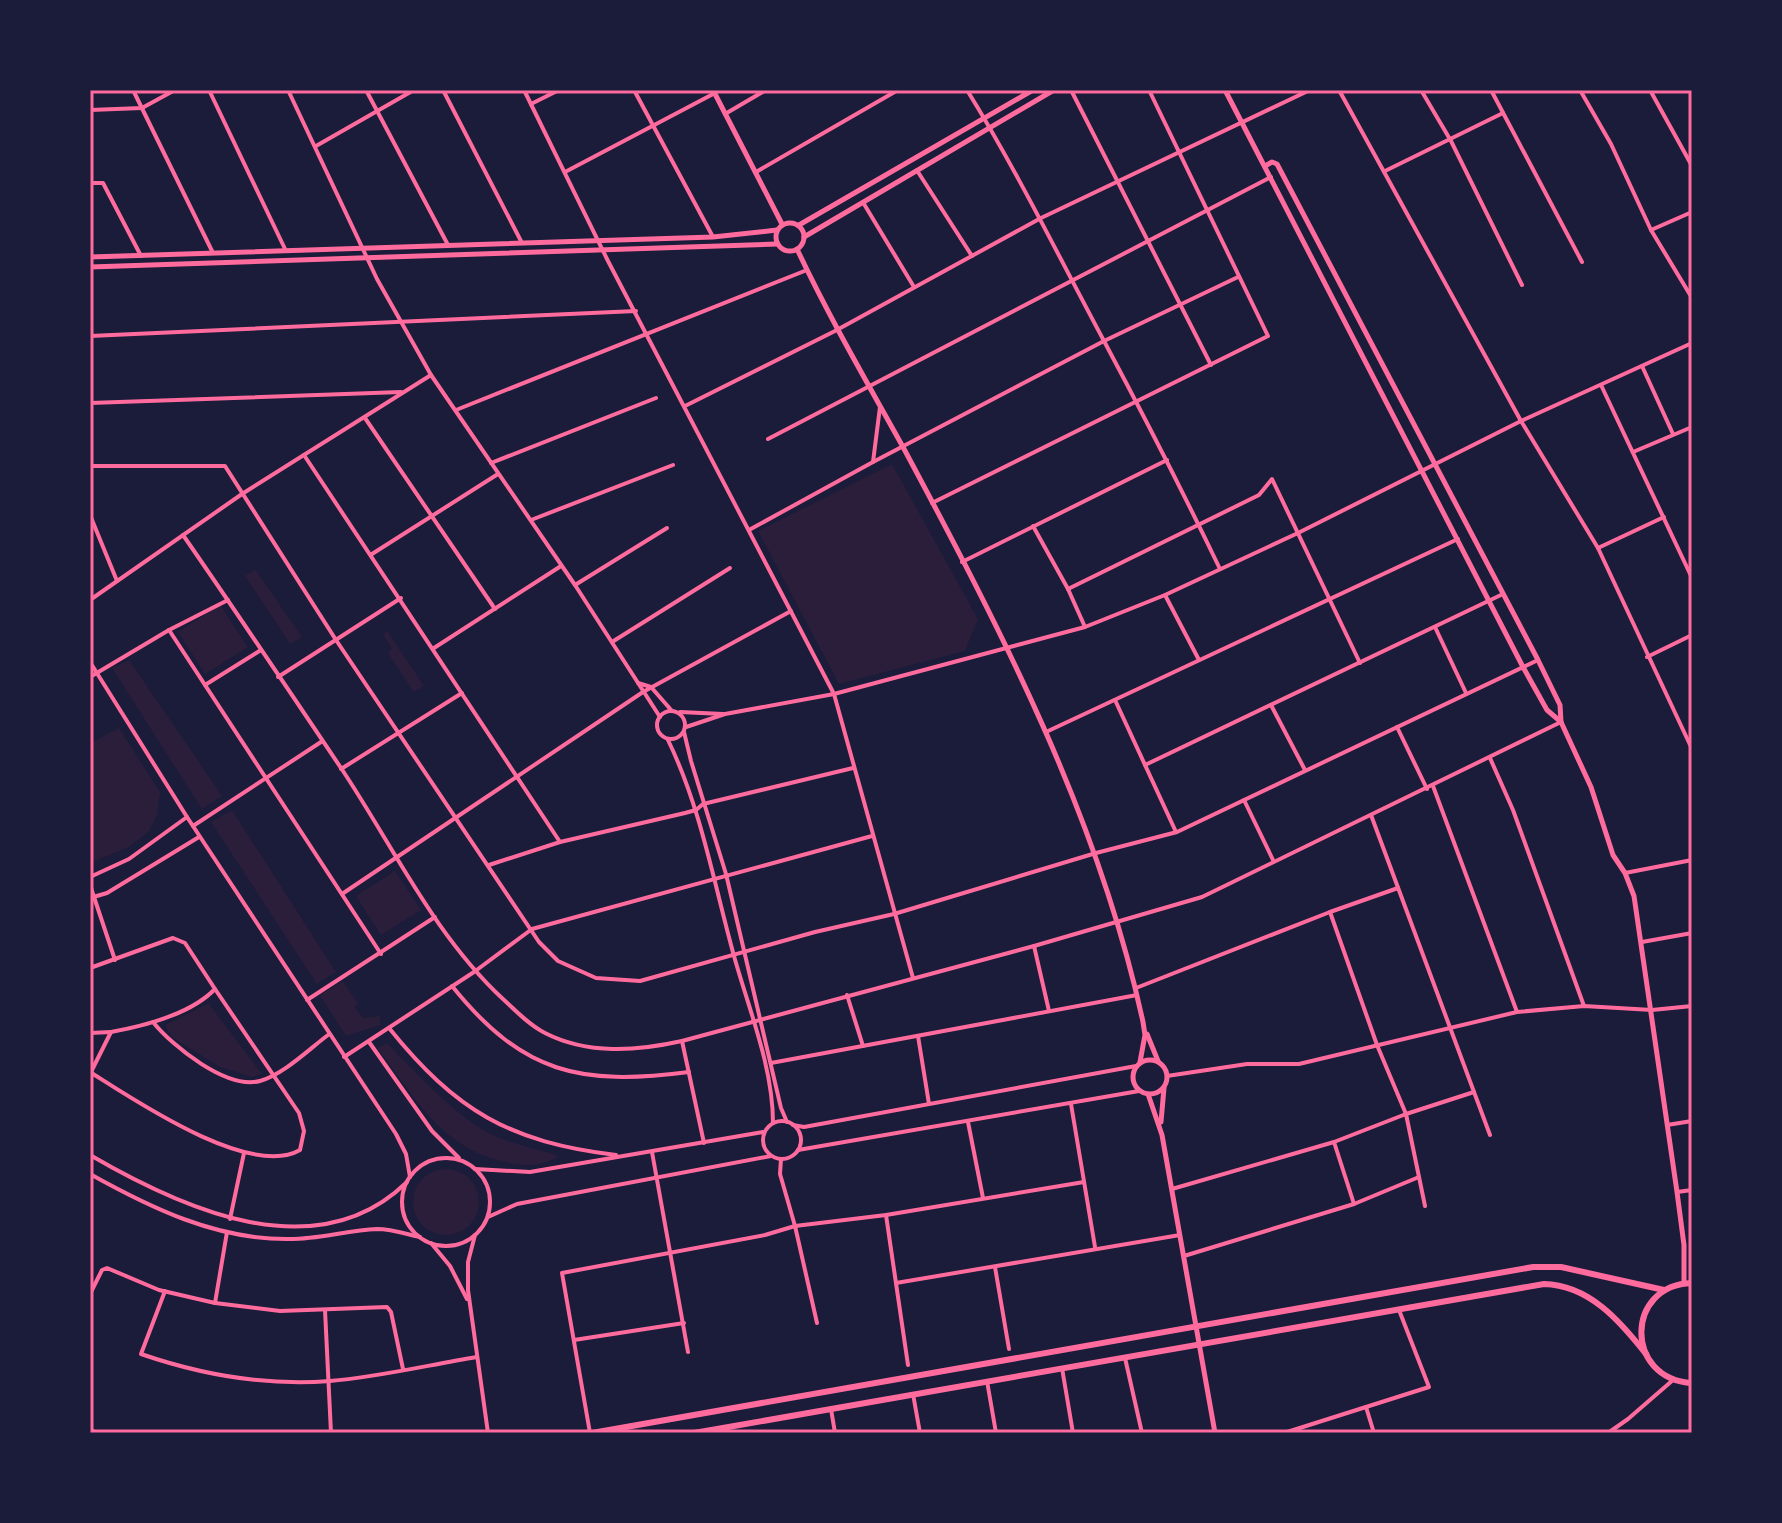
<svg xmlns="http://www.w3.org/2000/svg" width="1782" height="1523" viewBox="0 0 1782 1523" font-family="'DM Sans',sans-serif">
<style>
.green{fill:#2a1e3b}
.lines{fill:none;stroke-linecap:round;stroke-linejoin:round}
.minor{stroke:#ff6b9d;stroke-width:4}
.tertiary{stroke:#ff6b9d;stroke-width:5}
.secondary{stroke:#ff6b9d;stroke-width:6}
.neatline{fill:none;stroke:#ff6b9d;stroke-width:3}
</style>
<rect width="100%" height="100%" fill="#1b1b3a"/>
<!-- green -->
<g class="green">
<polygon points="892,464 978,619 965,651 839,684 758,531"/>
<polygon points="255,569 302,637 290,644 245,576"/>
<polygon points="220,605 248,647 205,674 178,632"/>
<polygon points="387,631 424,686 414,692 388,653 392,649 383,634"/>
<polygon points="129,660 222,796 202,809 112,668"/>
<polygon points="119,728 160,792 157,815 149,831 129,847 90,863 90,743"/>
<polygon points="232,810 336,972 317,984 211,822"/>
<polygon points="395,871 421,910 381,935 356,896"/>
<polygon points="343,981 358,1004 354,1007 363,1018 380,1016 380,1025 346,1036 320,995"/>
<polygon points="209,1003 209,1004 262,1074 252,1077 220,1067 172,1037 165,1025"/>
<path d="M387,1043C419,1075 449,1111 489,1133C510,1144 537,1149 559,1156C541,1167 526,1167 505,1162C441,1148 415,1097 377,1048Z"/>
<circle cx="446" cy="1202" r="33"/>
</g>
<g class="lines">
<!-- minor -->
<g class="minor">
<polyline points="133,90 213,253"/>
<polyline points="209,90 286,251"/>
<polyline points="288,90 377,279 431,375 575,585 660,717"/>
<polyline points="366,90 448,245"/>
<polyline points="443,90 522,243"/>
<polyline points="524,90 608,261 834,694 913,978"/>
<polyline points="634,90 713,237"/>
<path d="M967,90C1017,171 1059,257 1104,341C1144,416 1183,492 1220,569"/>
<polyline points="1071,90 1211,365"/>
<polyline points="1339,90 1521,421 1598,548 1692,749"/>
<polyline points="1421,90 1451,141 1522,285"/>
<polyline points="1491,90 1582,262"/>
<polyline points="1580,90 1611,144 1651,230 1692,298"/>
<polyline points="1650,90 1692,166"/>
<polyline points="531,104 559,90"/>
<polyline points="90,110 142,108 175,90"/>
<polyline points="725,114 766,90"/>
<polyline points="316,146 414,90"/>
<polyline points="1385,171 1503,113"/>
<polyline points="565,172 715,93"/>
<polyline points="756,172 898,90"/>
<polyline points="918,172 972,256"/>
<polyline points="90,183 103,183 141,256"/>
<polyline points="864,204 914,287"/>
<polyline points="1651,230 1692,212"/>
<polyline points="90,336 636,311"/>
<polyline points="1642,366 1673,434"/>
<polyline points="1601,385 1692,578"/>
<polyline points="90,403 401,392"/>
<polyline points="685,406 835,331 1041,218 1310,90"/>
<polyline points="456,410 807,270"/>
<polyline points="365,418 495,609"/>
<polyline points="768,439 1271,177"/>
<polyline points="1633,452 1692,427"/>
<polyline points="304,455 560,842"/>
<polyline points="873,462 1104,341 1238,277"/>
<polyline points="491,463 656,398"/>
<polyline points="90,466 225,466 336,640 539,942 558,961 596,978 640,981 815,932 894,914 1096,853 1177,832 1538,660"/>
<polyline points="932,503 1268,336 1149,90"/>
<polyline points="90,515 117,581"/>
<polyline points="531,520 673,465"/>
<polyline points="1033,526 1068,589 1085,627"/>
<polyline points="749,530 873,462 880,407"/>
<path d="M183,535C237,613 290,692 343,771C394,848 435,936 503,999C516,1011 529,1025 545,1033C588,1055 637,1051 682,1041L1034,946L1202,897L1561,722"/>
<polyline points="1598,548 1664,517"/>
<polyline points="372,554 498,474"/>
<polyline points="962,562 1167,460"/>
<polyline points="575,585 667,528"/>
<polyline points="1068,589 1259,495 1272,479 1360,663"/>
<polyline points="1165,595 1199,660"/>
<polyline points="90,600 242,494 431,375"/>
<polyline points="1435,627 1466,693"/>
<polyline points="169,630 381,954"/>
<polyline points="612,642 730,568"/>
<polyline points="434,648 561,566"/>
<polyline points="1647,657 1692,635"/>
<polyline points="90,662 187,817 396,1134 406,1154 410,1177"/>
<polyline points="90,677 169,630 228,600"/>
<polyline points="278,677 401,598"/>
<polyline points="638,683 651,687 672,711"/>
<polyline points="205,685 261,650"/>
<polyline points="1115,700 1176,832"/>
<polyline points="1271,705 1305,770"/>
<circle cx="671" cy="725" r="14"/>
<polyline points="680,712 723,714"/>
<polyline points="686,727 725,714 834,694 1085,627 1165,595 1298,533 1521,421 1692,343"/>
<polyline points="1397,727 1427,789"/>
<polyline points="684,732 691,761 726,874 781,1108 787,1122"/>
<polyline points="1046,732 1458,539"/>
<path d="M668,740C701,808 714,884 734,956C749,1010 773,1067 773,1123"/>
<polyline points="1490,758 1513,810 1584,1006"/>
<polyline points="1145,765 1503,594"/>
<polyline points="341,769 462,693"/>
<polyline points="1433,786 1517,1012"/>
<polyline points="1244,800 1273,860"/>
<polyline points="1371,815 1490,1135"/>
<polyline points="193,826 321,742"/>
<polyline points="489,865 560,842 685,813 696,810 703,804 853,768"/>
<polyline points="1625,873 1692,860"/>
<polyline points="90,877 129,859 187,817"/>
<polyline points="90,885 115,960"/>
<polyline points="342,894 643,692 791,611"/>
<polyline points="90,898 107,893 199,837"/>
<polyline points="1330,912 1377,1045 1406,1114 1425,1206"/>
<polyline points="1642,942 1692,933"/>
<polyline points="1034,946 1049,1011"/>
<path d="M90,968L173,938L185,943L215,989C191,1014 144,1026 111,1032L91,1072"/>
<path d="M452,986C523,1074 580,1086 689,1072"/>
<polyline points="1136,988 1330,912 1398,888"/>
<polyline points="847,995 863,1046"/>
<polyline points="307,1000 435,917"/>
<path d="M153,1022C172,1046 227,1090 260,1081C284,1074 308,1050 328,1035"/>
<path d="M389,1028C456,1111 509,1142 616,1155"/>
<polyline points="90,1033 111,1032"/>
<polyline points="918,1036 929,1104"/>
<polyline points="682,1041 704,1143"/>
<polyline points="369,1042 432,1131 459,1158"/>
<polyline points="344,1057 474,972 532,929 872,836"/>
<polyline points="771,1063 1137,995"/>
<path d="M90,1072C133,1099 250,1179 300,1150L304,1131L299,1113L215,989"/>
<polyline points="1167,1076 1247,1064 1299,1064 1517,1012 1584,1006 1652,1010 1692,1006"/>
<polyline points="1071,1104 1095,1247"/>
<circle cx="782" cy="1140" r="19"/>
<polyline points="968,1122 983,1198"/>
<polyline points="793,1125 804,1127 1136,1066"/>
<polyline points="1667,1125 1692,1121"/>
<polyline points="1334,1142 1354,1204"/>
<polyline points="798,1150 1139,1091"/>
<polyline points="652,1152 688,1352"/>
<path d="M90,1155C181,1208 316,1271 407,1182"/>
<circle cx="446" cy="1202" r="44"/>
<polyline points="781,1159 780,1174 795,1226 817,1323"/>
<polyline points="475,1169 530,1172 763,1132"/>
<path d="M90,1174C151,1208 215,1239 286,1239C317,1240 347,1230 377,1229C392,1229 406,1234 420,1237"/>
<polyline points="1172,1189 1334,1142 1406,1114 1474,1092"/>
<polyline points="1677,1192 1692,1190"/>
<polyline points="886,1215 908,1365"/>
<polyline points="488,1217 517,1204 771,1156"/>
<polyline points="230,1219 244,1153"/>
<polyline points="475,1235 468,1262 468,1290 488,1433"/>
<polyline points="431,1243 450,1266 467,1299"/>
<polyline points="1184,1256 1354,1204 1419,1177"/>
<polyline points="995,1267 1009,1349"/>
<polyline points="896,1283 1180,1235"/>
<path d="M165,1291L141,1354C202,1375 265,1386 330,1381C379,1377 428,1365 477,1357"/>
<polyline points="90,1294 102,1270 107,1268 159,1290 215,1303 280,1311 387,1307 391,1312 403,1369"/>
<polyline points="215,1303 227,1232"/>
<polyline points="325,1310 331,1433"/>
<polyline points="574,1340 684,1323"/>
<polyline points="1125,1358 1142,1433"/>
<polyline points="1062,1368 1073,1433"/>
<polyline points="987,1381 996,1433"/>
<polyline points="913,1394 920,1433"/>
<polyline points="1366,1407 1374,1433"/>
<polyline points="831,1409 835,1433"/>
<polyline points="590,1433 562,1273 765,1235 795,1226 886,1215 1084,1182"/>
<polyline points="1284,1433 1429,1387 1399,1310"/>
<polyline points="1608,1433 1628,1419 1673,1380"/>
</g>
<!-- tertiary -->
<g class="tertiary">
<polyline points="713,90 782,224"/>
<polyline points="1225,90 1523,667 1547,710 1561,722"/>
<polyline points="1265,166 1272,162 1277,164 1538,660 1560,705 1561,722 1591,787 1613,855 1625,873 1634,896 1677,1192 1684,1245 1684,1283"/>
<circle cx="790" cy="237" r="14"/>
<polyline points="799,225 1033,90"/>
<polyline points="804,237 1054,90"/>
<path d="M797,249C829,317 867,382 903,447C1001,630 1099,818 1143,1022L1145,1035L1140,1062"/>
<polyline points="90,257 713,237 777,230"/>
<polyline points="90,267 777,244"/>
<polyline points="1147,1034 1158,1061"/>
<circle cx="1150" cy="1077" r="17"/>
<polyline points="1148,1094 1162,1135 1215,1433"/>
<polyline points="1161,1122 1164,1088"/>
</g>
<!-- secondary -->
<g class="secondary">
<path d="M1692,1283C1625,1285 1624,1379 1692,1383"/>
<polyline points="90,1431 95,1433"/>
<polyline points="592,1433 1533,1267 1561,1267 1664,1290"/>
<path d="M694,1433L1544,1284C1589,1285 1620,1321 1646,1354"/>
</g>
</g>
<!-- border -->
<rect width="1782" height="1523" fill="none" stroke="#1b1b3a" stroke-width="184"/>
<rect x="92" y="92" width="1598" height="1339" class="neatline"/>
</svg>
